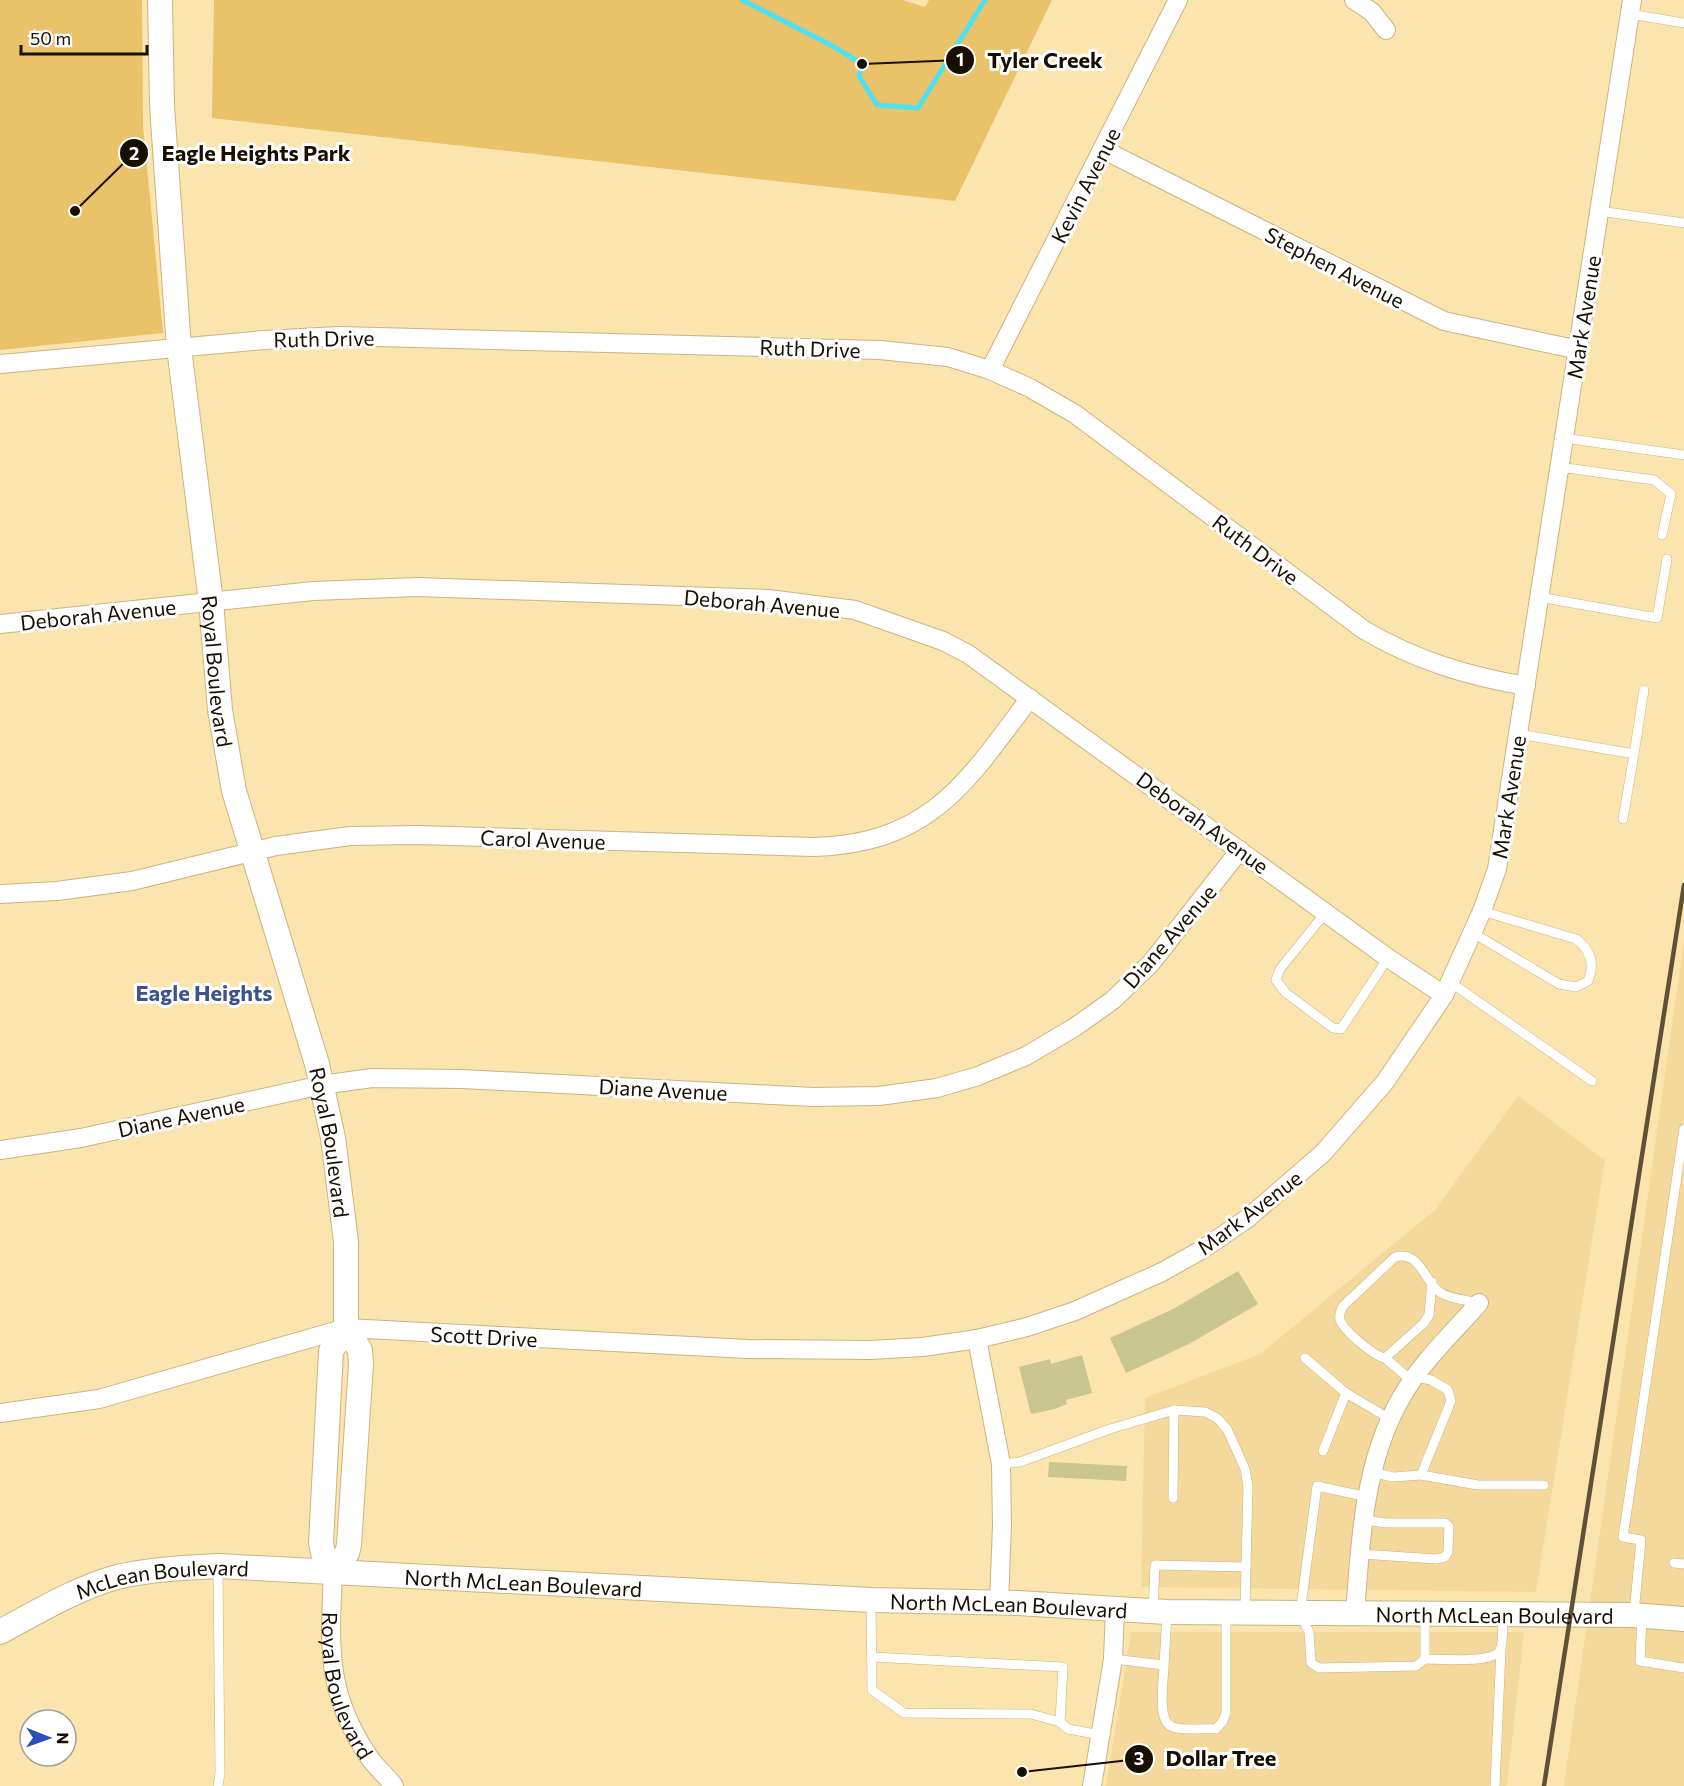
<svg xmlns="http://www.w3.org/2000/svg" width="1684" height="1786" viewBox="0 0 1684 1786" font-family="Commissioner,sans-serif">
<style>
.built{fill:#f4d89c}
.green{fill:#e9c269}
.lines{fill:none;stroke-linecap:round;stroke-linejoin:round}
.stream{stroke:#52e1f1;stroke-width:5}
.building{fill:#c9c68f}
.lane-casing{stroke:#cbb481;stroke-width:10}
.street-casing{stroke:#cbb481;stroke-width:20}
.secondary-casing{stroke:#cbb481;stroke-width:26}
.lane{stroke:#fff;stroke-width:9}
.street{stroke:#fff;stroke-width:18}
.secondary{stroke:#fff;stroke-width:24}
.rail{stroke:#5f5136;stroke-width:4.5}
.labels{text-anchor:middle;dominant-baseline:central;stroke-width:6;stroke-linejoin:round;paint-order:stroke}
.street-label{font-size:21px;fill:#180f00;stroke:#fff}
.neighbourhood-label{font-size:22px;font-weight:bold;fill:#3b528d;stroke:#fff}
.leader{fill:none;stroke:#180f00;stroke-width:2}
.callout-dot{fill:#180f00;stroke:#fff;stroke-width:2}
.mark-label{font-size:18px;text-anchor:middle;font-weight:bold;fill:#fff}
.callout-label{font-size:22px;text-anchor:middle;font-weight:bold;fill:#180f00;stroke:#fff;stroke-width:6;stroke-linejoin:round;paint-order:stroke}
</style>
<rect width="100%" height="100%" fill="#fce4af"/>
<!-- built -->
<g class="built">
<polygon points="1684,941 1684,1786 1564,1786"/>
<polygon points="1518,1096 1605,1160 1536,1592 1141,1587 1145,1398 1260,1354 1435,1210"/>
<polygon points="1131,1632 1524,1632 1507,1786 1106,1786"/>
</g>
<!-- green -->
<g class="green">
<polygon points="0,0 142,0 143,125 163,333 0,350"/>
<polygon points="214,0 902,0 925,7 929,0 1052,0 955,201 212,118"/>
</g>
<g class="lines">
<!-- stream -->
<polyline class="stream" points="742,0 831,45 862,64 859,76 877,105 918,108 985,0"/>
</g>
<!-- building -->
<g class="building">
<polygon points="1238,1271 1258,1304 1189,1344 1126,1373 1110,1338 1173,1309"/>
<polygon points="1082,1355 1092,1393 1066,1400 1067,1404 1055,1409 1031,1414 1019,1367 1050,1359 1051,1364"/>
<polygon points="1049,1462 1127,1466 1126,1481 1048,1477"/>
</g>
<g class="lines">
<!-- lane casing -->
<g class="lane-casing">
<g id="lane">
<polyline points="1630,14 1684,23"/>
<polyline points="1599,211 1684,223"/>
<polyline points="1564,438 1684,455"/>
<polyline points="1559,467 1654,480 1671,494 1662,535"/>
<polyline points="1539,597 1657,618 1667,559"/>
<polyline points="1519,734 1634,754 1623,819"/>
<polyline points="1634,754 1644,690"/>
<polyline points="1326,912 1280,969 1276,980 1286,993 1333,1028 1341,1029 1388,958"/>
<path d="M1473,933L1559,984L1576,987L1588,981C1595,964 1591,950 1576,939L1482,911"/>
<polyline points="1450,982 1592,1081"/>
<path d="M1432,1282L1429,1315L1424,1323L1385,1358C1374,1356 1344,1331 1340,1320C1339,1314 1340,1311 1343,1306L1395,1257C1418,1250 1424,1278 1437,1290C1447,1299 1467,1300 1479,1303"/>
<polyline points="1305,1358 1346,1393 1390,1419"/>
<polyline points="1323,1451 1346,1393"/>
<polyline points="1001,1464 1020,1462 1110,1429 1174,1410 1205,1412 1217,1418 1227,1429 1245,1469 1248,1486 1246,1567"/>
<polyline points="1372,1472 1393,1477 1421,1475 1451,1401 1448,1390 1431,1380 1405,1375 1385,1358"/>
<polyline points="1421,1475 1478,1485 1544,1485"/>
<polyline points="1368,1497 1317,1486 1300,1614 1309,1632 1311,1663 1319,1668 1416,1666 1425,1659 1425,1615"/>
<polyline points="1173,1498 1174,1410"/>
<polyline points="1361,1554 1436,1559 1445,1557 1448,1552 1449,1526 1445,1523 1386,1523 1365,1520"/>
<polyline points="1674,1563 1684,1564"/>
<polyline points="871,1602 872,1690 904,1713 1031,1714 1060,1722 1068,1729 1101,1735"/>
<polyline points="1153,1611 1155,1565 1246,1567 1245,1611"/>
<polyline points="1634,1613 1641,1540 1623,1537 1684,1129"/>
<polyline points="1642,1618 1640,1661 1684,1668"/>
<polyline points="872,1657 1063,1667 1060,1722"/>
<polyline points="1113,1659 1164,1665 1167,1614"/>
<path d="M1425,1659C1439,1659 1494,1664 1500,1650C1504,1642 1502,1626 1503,1617"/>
<path d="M1164,1665C1164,1679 1156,1722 1173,1727C1185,1731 1203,1728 1216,1729L1223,1721L1226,1713V1614"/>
<polyline points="218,1786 220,1773 218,1568"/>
<polyline points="1495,1786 1501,1649"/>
</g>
</g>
<!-- street casing -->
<g class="street-casing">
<g id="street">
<polyline points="1354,0 1372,12 1386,30"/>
<polyline points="1104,150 1444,321 1579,350"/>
<path d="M0,364L264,340L339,336L880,350L948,357L990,370L1030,388L1075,414L1364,630C1415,660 1467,676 1526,686"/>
<polyline points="990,370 1178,0"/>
<polyline points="0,624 313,591 417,587 768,599 855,610 943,641 968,654 1388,958 1444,995"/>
<path d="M0,894L57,891L132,881L276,846L350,836L417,835L814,847C931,843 966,783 1030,698"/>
<polyline points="0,1150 81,1138 322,1085 372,1078 462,1079 813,1097 879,1096 937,1088 978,1076 1026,1056 1075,1027 1113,1000 1151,963 1240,850"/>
<polyline points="977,1339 1001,1464 1002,1526 999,1603"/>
<polyline points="0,1413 99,1399 346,1328 748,1349 870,1350 923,1347 977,1339 1027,1327 1075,1311 1162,1272 1203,1249 1248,1218 1323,1153 1385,1082 1444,995 1482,911 1497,869 1632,0"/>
<path id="s1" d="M333,1572C330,1644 325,1690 367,1754C374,1766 386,1775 394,1786"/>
<path d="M1355,1615C1360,1542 1364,1462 1401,1398C1421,1362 1453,1333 1479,1303"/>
<polyline points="1092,1786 1113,1659 1115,1610"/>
</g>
</g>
<!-- secondary casing -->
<g class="secondary-casing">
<g id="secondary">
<path id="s2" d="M160,0L162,106L179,348L211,602L220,710L234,791L317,1064L333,1138L346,1242V1328L331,1351L321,1543L323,1553L333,1572"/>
<polyline points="333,1572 347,1553 349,1545 361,1364 360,1350 346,1328"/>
<path id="s3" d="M0,1632C37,1612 77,1588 117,1577C151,1569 185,1568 218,1566L872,1600L1018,1603L1167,1612L1633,1615L1684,1619"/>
</g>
</g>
<!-- lane -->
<use href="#lane" class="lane"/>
<!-- street -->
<use href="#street" class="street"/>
<!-- secondary -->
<use href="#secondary" class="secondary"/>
<!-- rail -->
<polyline class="rail" points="1544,1786 1684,885"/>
</g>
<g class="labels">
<!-- street labels -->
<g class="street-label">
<text transform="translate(1085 185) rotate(-63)">Kevin Avenue</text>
<text transform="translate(1335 267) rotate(27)">Stephen Avenue</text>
<text transform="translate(1583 317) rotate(-81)">Mark Avenue</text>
<text transform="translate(324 338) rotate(-1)">Ruth Drive</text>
<text transform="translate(810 348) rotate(2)">Ruth Drive</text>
<text transform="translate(1256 549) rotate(37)">Ruth Drive</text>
<text transform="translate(762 603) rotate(5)">Deborah Avenue</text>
<text transform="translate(98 614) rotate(-6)">Deborah Avenue</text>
<text stroke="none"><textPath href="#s2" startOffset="674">Royal Boulevard</textPath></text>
<text transform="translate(1508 797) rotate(-81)">Mark Avenue</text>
<text transform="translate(1203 822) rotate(36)">Deborah Avenue</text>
<text transform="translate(543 839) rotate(2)">Carol Avenue</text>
<text transform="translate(1169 936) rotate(-49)">Diane Avenue</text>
<text transform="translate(663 1089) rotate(3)">Diane Avenue</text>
<text transform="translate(181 1116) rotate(-12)">Diane Avenue</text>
<text stroke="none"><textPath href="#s2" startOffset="1160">Royal Boulevard</textPath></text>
<text transform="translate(1249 1212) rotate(-37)">Mark Avenue</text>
<text transform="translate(484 1336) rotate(3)">Scott Drive</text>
<text stroke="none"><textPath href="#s3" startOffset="537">North McLean Boulevard</textPath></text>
<text stroke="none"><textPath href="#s3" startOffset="174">McLean Boulevard</textPath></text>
<text stroke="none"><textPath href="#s3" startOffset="1023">North McLean Boulevard</textPath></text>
<text stroke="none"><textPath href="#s3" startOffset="1509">North McLean Boulevard</textPath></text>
<text stroke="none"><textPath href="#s1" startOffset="116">Royal Boulevard</textPath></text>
</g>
<!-- neighbourhood labels -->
<g class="neighbourhood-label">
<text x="204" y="992">Eagle Heights</text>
</g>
</g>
<!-- callouts -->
<path class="leader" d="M862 64L960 60M75 211L134 153M1022 1772L1139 1759"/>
<g class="callout-dot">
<circle cx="862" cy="64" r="6"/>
<circle cx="75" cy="211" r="6"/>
<circle cx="1022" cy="1772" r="6"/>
<circle cx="960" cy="60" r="15"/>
<circle cx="134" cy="153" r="15"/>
<circle cx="1139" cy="1759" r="15"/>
</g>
<g class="mark-label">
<text x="960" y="66">1</text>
<text x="134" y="160">2</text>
<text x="1139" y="1765">3</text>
</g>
<g class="callout-label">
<text x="1045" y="68">Tyler Creek</text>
<text x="256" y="161">Eagle Heights Park</text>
<text x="1221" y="1766">Dollar Tree</text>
</g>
<!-- north arrow -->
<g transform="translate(48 1738) rotate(91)"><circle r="28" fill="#ffffff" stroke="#a39f99" stroke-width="1.5"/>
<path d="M0-4.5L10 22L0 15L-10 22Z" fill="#2b4fbe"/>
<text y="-9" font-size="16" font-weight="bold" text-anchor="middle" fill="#180f00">N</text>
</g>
<!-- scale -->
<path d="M21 45v9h126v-9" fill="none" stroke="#180f00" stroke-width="3"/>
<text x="30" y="45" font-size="18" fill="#180f00" stroke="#ffffff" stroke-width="4.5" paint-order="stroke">50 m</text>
</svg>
